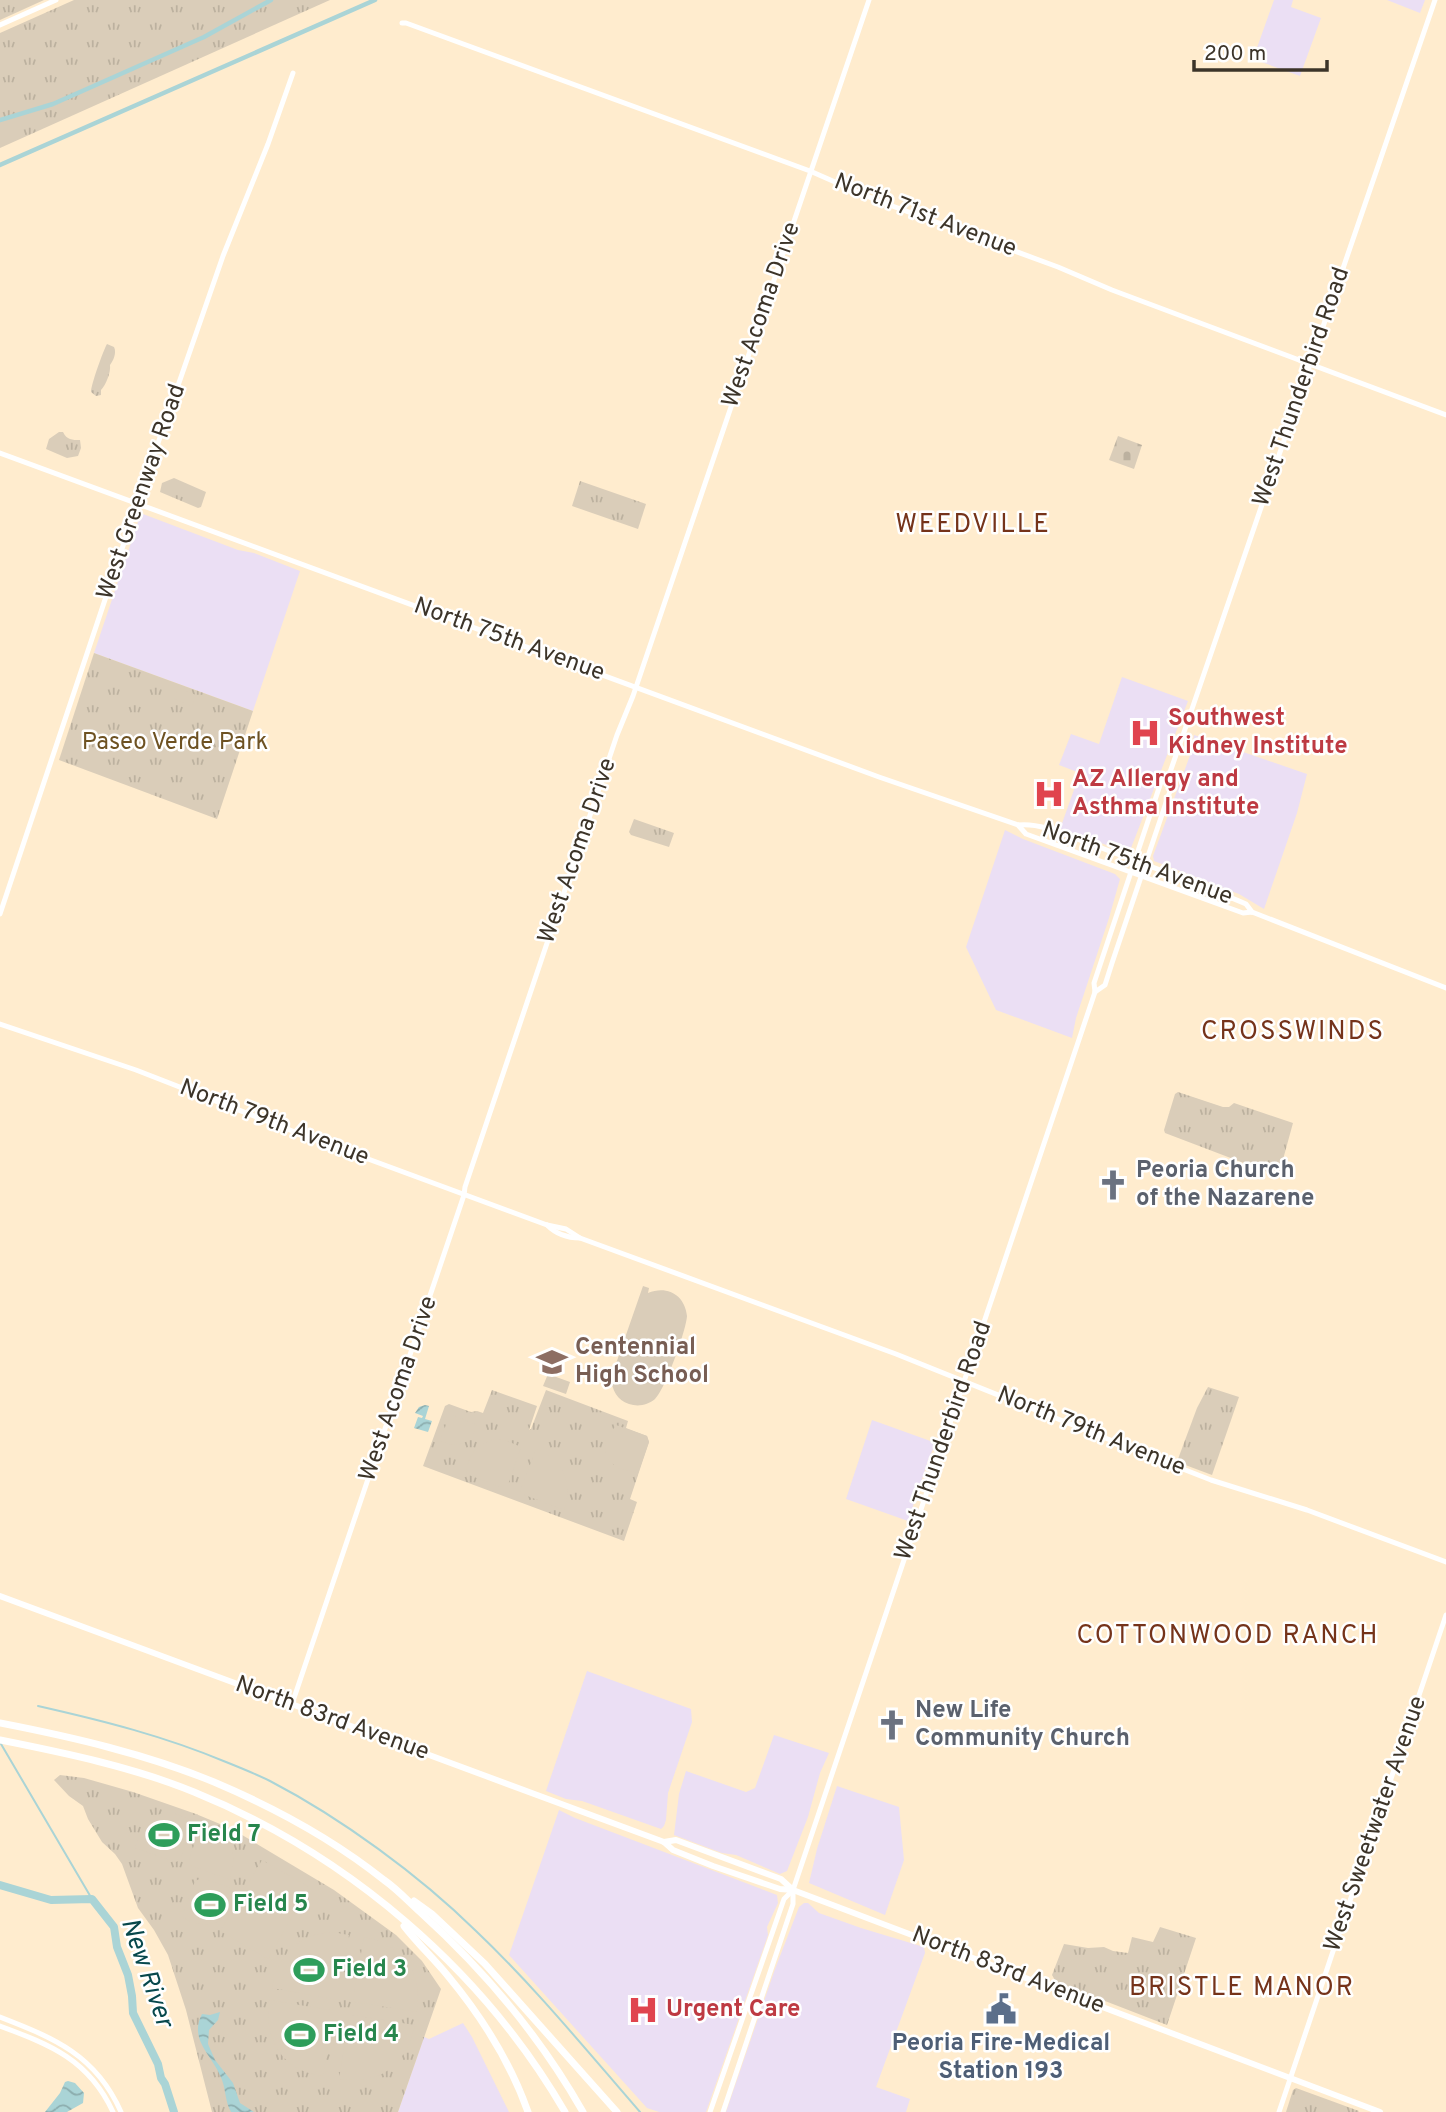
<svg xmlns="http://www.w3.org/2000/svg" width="1446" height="2112" viewBox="0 0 1446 2112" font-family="Overpass,sans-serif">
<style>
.commercial{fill:#ebdff4}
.grass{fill:url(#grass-tufts)}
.cemetery{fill:url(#cemetery-stones)}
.garden{fill:#dacdb9}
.water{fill:url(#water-waves)}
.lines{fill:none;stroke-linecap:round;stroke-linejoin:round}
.stream{stroke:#aad4d6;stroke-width:2}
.canal{stroke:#aad4d6;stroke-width:4.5}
.river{stroke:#aad4d6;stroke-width:8}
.tertiary{stroke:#fff;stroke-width:5}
.secondary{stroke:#fff;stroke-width:5}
.primary{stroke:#fff;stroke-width:6}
.motorway{stroke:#fff;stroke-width:7}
.labels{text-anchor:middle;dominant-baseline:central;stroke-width:5;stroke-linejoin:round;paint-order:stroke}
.street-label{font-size:24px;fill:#3c3429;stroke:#fff}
.health-label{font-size:24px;font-weight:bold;fill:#be3a42;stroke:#fff;text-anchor:start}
.park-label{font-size:24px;fill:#6e5222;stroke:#fff}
.worship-label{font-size:24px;font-weight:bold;fill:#5b616d;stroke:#fff;text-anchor:start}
.education-label{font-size:24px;font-weight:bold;fill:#785e54;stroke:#fff;text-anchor:start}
.leisure-label{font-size:24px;font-weight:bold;fill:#27864d;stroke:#fff;text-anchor:start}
.service-label{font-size:24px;font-weight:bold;fill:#4e5e75;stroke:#fff}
.neighbourhood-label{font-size:26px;letter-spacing:2px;fill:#75331a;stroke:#fff}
.water-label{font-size:26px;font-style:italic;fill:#07484c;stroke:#fff}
</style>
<defs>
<pattern id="grass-tufts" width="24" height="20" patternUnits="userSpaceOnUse" patternTransform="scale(1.75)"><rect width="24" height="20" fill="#dacdb9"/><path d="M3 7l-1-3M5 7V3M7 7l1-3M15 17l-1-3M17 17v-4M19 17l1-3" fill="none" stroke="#bcb19f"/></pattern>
<pattern id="cemetery-stones" width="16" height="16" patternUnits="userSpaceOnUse" patternTransform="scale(1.75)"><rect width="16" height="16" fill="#dacdb9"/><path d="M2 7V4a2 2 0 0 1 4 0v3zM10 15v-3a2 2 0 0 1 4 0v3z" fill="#bcb19f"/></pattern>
<pattern id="water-waves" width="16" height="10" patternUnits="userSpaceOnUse" patternTransform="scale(1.75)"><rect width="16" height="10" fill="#aad4d6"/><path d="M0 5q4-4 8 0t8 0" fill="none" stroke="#8cadae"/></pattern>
</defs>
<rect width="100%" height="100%" fill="#ffecce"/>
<!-- commercial -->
<g class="commercial">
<polygon points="1274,0 1293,0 1291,7 1321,18 1300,76 1253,59"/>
<polygon points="1387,0 1425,0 1420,13"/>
<polygon points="143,514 238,550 254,553 300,571 253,711 94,653 139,519"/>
<polygon points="1122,677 1188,701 1131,848 1124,851 1060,829 1080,773 1059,765 1071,734 1099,744"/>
<polygon points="1194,735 1307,774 1297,813 1264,909 1239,894 1154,861 1153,856 1192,750"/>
<polygon points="1005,830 1023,839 1115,874 1120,879 1109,918 1076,1018 1072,1038 996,1010 966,947"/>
<polygon points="872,1420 936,1443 929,1458 908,1521 846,1499"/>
<polygon points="587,1671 691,1709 692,1722 668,1793 666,1820 664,1826 661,1829 582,1801 566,1799 546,1791"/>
<polygon points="774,1735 829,1753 820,1773 808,1817 787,1871 780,1874 736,1855 722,1853 674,1835 679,1794 686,1771 746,1792 755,1788"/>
<polygon points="837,1786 899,1807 904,1860 885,1915 809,1883 817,1849"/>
<polygon points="559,1810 575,1818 777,1895 778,1903 767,1927 768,1935 706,2112 659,2112 647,2108 509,1955"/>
<polygon points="804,1903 808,1903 819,1913 861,1928 924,1947 925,1953 876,2087 910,2099 906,2112 726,2112 775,1969 799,1907"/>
<polygon points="463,2023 472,2037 509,2112 398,2112 424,2037 429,2039"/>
</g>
<!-- grass -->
<g class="grass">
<polygon points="0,0 44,0 0,20"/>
<polygon points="74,0 330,0 0,148 0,33"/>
<path d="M107,344L114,347C117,353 113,361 110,365C111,372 106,385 101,390V395L96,396L91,392C91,385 103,351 107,344Z"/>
<path d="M59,432H63C67,440 72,440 80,440L81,448L78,456L67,458L46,449L49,439Z"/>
<polygon points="174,478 206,492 201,507 198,508 160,492 162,483"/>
<polygon points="580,481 646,504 638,529 572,506"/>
<polygon points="94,653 253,711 217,819 59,760"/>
<polygon points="634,819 674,833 669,847 631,835 629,832"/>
<polygon points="1178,1092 1223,1107 1229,1107 1234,1103 1293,1123 1279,1174 1275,1175 1165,1133 1164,1130 1175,1094"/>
<polygon points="1208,1387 1239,1397 1212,1475 1180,1463 1178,1459 1197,1408"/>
<polygon points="492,1390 537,1406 529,1430 531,1429 546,1390 628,1421 626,1428 647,1436 649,1442 630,1499 637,1502 624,1541 423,1466 445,1406 449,1404 471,1412 477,1411 483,1413"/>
<polygon points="60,1775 84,1778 133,1792 196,1814 232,1829 334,1890 396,1935 422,1961 441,1989 398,2112 212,2112 186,2010 168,1955 154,1930 138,1908 122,1864 115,1854 102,1842 88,1819 83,1806 69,1796 54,1780"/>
<polygon points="1160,1927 1196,1938 1167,2025 1056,1982 1052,1975 1064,1944 1088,1948 1104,1947 1113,1951 1128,1953 1132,1937 1153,1942"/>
<polygon points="1296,2088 1359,2111 1358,2112 1286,2112 1293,2090"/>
</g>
<!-- cemetery -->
<polygon class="cemetery" points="1118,436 1142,445 1134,469 1109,460"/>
<!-- garden -->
<g class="garden">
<polygon points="178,688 196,695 192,706 174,699"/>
<path d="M643,1286L649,1288L648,1293C667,1285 685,1295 687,1316C686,1331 665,1390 655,1399C648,1405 638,1407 629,1404C617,1400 612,1390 611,1378Z"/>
<polygon points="548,1374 570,1382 566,1394 543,1386"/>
<path d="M453,1415L477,1425C473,1442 456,1451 440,1440L449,1417Z"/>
<polygon points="616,1425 647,1436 649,1442 638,1473 618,1468 610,1462 606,1455 605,1441"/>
<path d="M495,1439L505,1440L521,1447L508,1485L501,1487L466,1474C468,1455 476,1444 495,1439Z"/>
<path d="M536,1449C563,1459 573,1482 564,1510L522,1494L520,1491Z"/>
<path d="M164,1813H173L194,1821L180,1860L176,1862L135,1848C141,1831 146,1817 164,1813Z"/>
<path d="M202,1823C220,1830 236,1841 233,1864C232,1870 229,1873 231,1880L192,1866L189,1859Z"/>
<polygon points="262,1860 309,1887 268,1959 220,1931"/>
<path d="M202,1878L234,1889L236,1897C230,1925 203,1931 182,1917L195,1881Z"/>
<path d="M332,1932L349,1935L337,1995L332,1999L272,1988C278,1955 298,1934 332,1932Z"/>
<path d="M364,1937C404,1945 423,1972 417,2012L355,2002L353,1998Z"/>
<path d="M269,2000L330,2010L333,2016L323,2076C282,2071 264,2040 269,2000Z"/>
<path d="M352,2015L415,2025C406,2066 380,2085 339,2079L349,2018Z"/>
</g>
<!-- water -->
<g class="water">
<polygon points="425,1405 429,1406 425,1419 432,1421 428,1432 414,1428 418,1417 422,1418 423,1416 415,1413 419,1407"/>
<path d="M220,2012L218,2020L209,2030L208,2044L215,2060L233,2083L240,2103L254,2112H231C225,2101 226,2091 222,2080C214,2056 188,2041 202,2014L210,2015Z"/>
<polygon points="68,2081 75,2083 84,2093 83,2103 67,2112 45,2112 60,2093 65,2082"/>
</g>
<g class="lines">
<!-- stream -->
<g class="stream">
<path d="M38,1706C104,1721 164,1736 226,1762C241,1768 256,1774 270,1781C341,1818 419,1875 476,1931C535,1987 587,2051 640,2112"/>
<polyline points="1,1744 92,1899"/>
</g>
<!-- canal -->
<g class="canal">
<polyline points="0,120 53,104 204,37 271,0"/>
<polyline points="0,165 375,0"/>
</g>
<!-- river -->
<polyline class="river" points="0,1885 51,1900 92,1899 114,1927 117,1947 128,1975 132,1996 133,2013 158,2064 161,2078 165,2084 174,2112"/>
<!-- tertiary -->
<g class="tertiary">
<polyline points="402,23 406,23 810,171 876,200 1058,267 1112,290 1446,415"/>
<polyline points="0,25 56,0"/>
<polyline points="0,914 140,495 223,256 268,144 293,73"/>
<polyline points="0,1024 136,1070 295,1132 547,1225 566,1229 580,1238 896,1354 1170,1464 1211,1480 1307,1510 1446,1562"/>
<path d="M547,1225C556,1234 568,1238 580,1238"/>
<polyline points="292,1704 464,1195 465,1187 617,735 633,696 869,0"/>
<path d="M0,2017C54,2038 96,2055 121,2112"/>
<path d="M0,2026C51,2045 89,2060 113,2112"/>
<polyline points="1279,2112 1446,1615"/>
</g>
<!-- secondary -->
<g class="secondary">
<path d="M0,453L879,777L1018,825C1043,822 1072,838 1096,846C1146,865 1197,883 1246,904L1252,912"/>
<polyline points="1018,825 1026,834 1243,913 1252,912 1446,988"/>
<polyline points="1095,992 1105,985 1112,963 1173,782 1169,775"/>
<polyline points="710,2112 784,1899 793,1890"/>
<polyline points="723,2112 793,1904 793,1890 1095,992 1094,983 1162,779 1169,775 1182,738 1435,0"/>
</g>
<!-- primary -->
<g class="primary">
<polyline points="0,1596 664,1842 673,1850 713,1866 780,1889 793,1890 1380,2112"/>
<polyline points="664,1842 676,1840 781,1879 793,1890"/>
</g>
<!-- motorway -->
<g class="motorway">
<path d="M0,1723C72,1737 146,1754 214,1782C273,1807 334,1840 384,1880C397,1889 408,1901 420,1912C484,1970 540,2036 583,2112"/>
<path d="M0,1740C65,1753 133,1767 194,1792C347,1854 482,1969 565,2112"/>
<polyline points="414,1901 432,1914 485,1964 617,2112"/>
<path d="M404,1926C418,1944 434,1959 448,1976C482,2017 510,2061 528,2112"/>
</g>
</g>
<!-- icons -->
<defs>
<g id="hospital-bare" transform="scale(2.415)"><path d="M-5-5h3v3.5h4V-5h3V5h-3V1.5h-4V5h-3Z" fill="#e0444e" stroke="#fff" stroke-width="2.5" paint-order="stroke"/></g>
<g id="church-bare" transform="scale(2.415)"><path d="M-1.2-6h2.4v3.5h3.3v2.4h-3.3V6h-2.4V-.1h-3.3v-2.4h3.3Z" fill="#6b7280" stroke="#fff" stroke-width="2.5" paint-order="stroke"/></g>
<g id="school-bare" transform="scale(2.415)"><path d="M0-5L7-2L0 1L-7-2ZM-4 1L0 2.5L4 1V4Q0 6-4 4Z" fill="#8d6e63" stroke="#fff" stroke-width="2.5" paint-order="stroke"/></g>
<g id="stadium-bare" transform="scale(2.415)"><path d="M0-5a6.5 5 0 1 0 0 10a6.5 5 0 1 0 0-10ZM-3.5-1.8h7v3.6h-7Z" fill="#2e9e5b" stroke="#fff" stroke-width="2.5" paint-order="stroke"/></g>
<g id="civic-bare" transform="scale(2.415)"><path d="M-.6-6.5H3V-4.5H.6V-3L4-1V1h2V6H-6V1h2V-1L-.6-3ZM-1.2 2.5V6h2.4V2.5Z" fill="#5c6f8a" stroke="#fff" stroke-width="2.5" paint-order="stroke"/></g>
</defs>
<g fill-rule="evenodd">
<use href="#hospital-bare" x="1145" y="733"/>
<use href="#hospital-bare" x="1049" y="794"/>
<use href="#church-bare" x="1113" y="1185"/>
<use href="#school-bare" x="552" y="1362"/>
<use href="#church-bare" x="892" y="1725"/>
<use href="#stadium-bare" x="164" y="1835"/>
<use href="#stadium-bare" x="210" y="1905"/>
<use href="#stadium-bare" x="309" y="1970"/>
<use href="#civic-bare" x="1001" y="2009"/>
<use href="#hospital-bare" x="643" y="2010"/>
<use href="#stadium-bare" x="300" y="2035"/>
</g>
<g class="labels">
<!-- street labels -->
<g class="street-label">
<text transform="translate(925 216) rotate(21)">North 71st Avenue</text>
<text transform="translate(762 315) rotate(-71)">West Acoma Drive</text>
<text transform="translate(1302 387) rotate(-71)">West Thunderbird Road</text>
<text transform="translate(142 492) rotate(-71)">West Greenway Road</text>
<text transform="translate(509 640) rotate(20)">North 75th Avenue</text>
<text transform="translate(578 851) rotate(-71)">West Acoma Drive</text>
<text transform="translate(1137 864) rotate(20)">North 75th Avenue</text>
<text transform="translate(274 1123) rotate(21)">North 79th Avenue</text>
<text transform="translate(399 1389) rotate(-71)">West Acoma Drive</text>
<text transform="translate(1091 1432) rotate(22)">North 79th Avenue</text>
<text transform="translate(944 1441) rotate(-71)">West Thunderbird Road</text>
<text transform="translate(332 1719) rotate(20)">North 83rd Avenue</text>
<text transform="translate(1376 1824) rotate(-71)">West Sweetwater Avenue</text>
<text transform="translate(1008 1971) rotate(21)">North 83rd Avenue</text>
</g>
<!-- health labels -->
<g class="health-label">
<text x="1168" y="719">Southwest<tspan x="1168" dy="28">Kidney Institute</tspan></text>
<text x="1072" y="780">AZ Allergy and<tspan x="1072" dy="28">Asthma Institute</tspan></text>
<text x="666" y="2010">Urgent Care</text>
</g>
<!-- park labels -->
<g class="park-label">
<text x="175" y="743">Paseo Verde Park</text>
</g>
<!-- worship labels -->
<g class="worship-label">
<text x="1136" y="1171">Peoria Church<tspan x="1136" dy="28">of the Nazarene</tspan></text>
<text x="915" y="1711">New Life<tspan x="915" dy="28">Community Church</tspan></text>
</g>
<!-- education labels -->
<g class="education-label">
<text x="575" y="1348">Centennial<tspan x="575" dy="28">High School</tspan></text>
</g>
<!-- leisure labels -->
<g class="leisure-label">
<text x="187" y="1835">Field 7</text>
<text x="233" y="1905">Field 5</text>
<text x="332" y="1970">Field 3</text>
<text x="323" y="2035">Field 4</text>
</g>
<!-- service labels -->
<g class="service-label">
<text x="1001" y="2044">Peoria Fire-Medical<tspan x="1001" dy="28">Station 193</tspan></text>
</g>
<!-- neighbourhood labels -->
<g class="neighbourhood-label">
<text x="973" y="525">WEEDVILLE</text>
<text x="1293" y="1032">CROSSWINDS</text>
<text x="1228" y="1636">COTTONWOOD RANCH</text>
<text x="1242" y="1988">BRISTLE MANOR</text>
</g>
<!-- water labels -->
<g class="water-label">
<text transform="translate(146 1973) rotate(71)">New River</text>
</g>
</g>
<!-- scale -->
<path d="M1194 60v10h133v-10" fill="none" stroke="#3c3429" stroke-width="3.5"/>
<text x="1204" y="60" font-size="21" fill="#3c3429" stroke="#ffffff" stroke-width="5" paint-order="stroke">200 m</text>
</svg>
